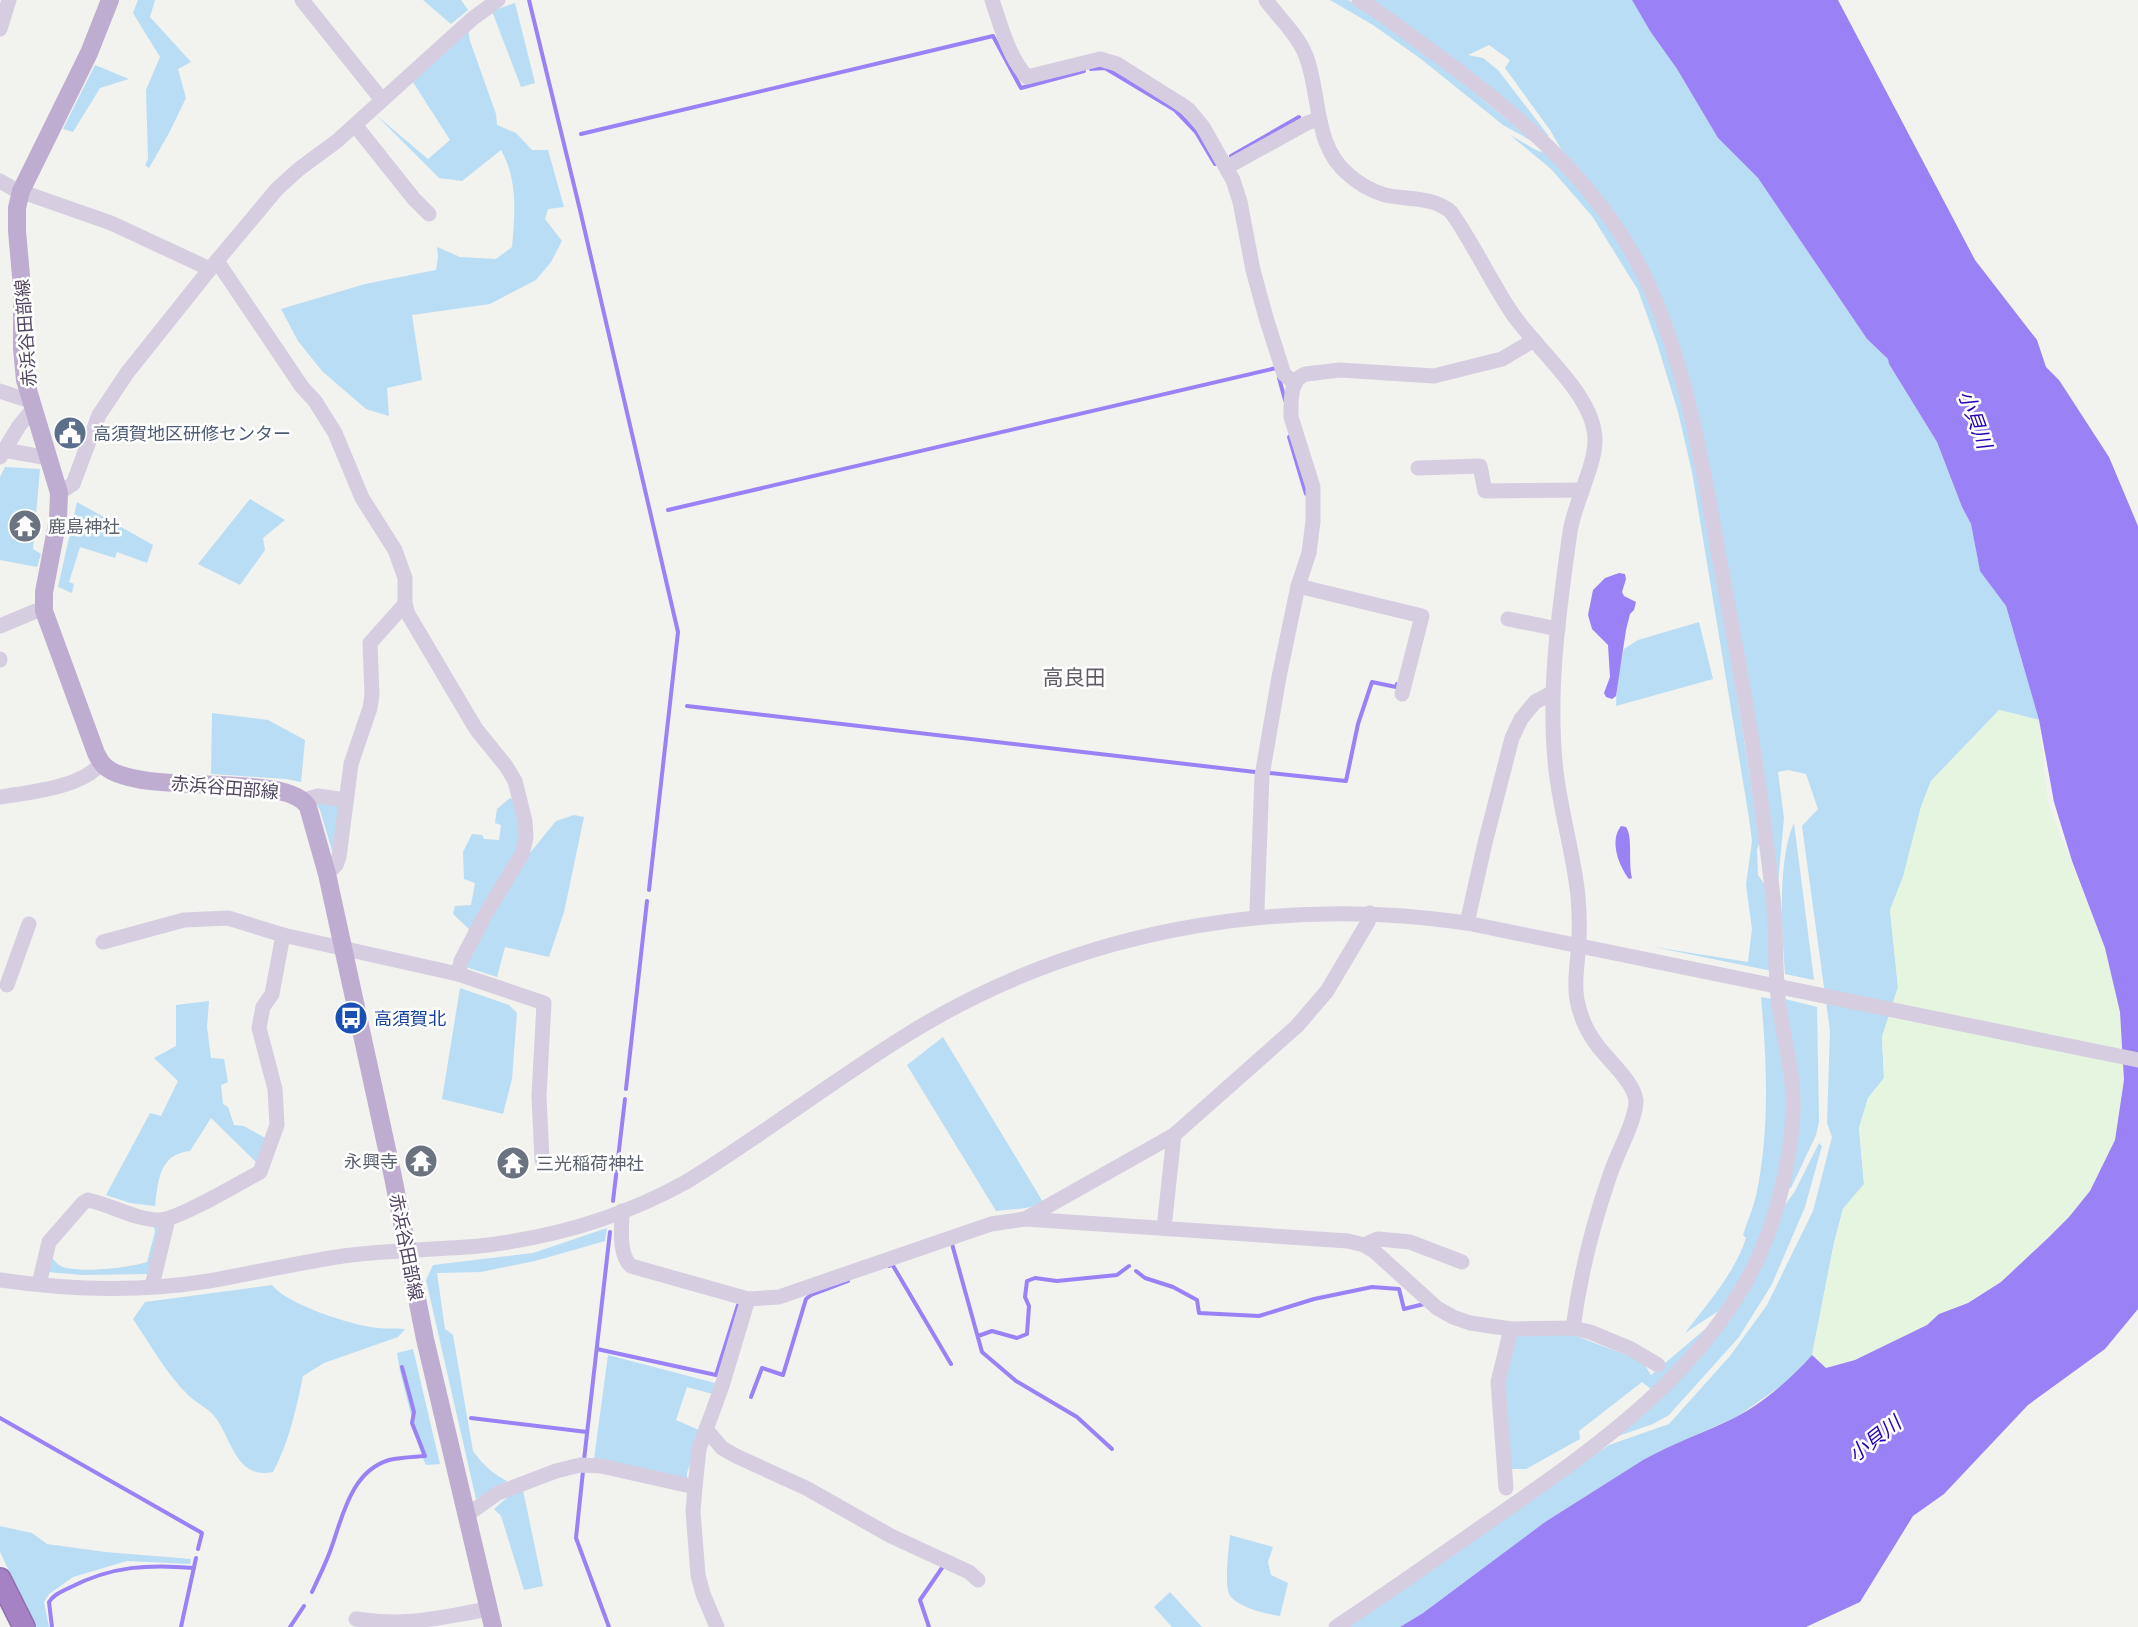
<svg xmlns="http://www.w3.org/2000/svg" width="2138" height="1627" viewBox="0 0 2138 1627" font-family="'Exo 2','Noto Sans JP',sans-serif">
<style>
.green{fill:#b9ddf4}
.sand{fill:#e6f5df}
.water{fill:#9b81f6}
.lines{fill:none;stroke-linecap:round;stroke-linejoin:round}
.stream{stroke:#9b81f6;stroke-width:4}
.highway-casing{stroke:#916db0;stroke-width:24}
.minor{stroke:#d6cde1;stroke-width:15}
.major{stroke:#bfacd1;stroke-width:18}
.highway{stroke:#a482c4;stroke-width:21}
.labels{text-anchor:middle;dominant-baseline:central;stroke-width:5;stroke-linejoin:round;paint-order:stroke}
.street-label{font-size:18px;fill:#52455f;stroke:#fff}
.service-label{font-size:18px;fill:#4e5e75;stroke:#fff;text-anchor:start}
.worship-label{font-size:18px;fill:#5b616d;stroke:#fff;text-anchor:start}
.transit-label{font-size:18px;fill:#164399;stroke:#fff;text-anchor:start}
.water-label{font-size:20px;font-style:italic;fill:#2800b8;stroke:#fff}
.quarter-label{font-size:21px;fill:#615b65;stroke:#fff}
</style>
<rect width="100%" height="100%" fill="#f2f2ef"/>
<!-- green -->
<g class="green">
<polygon points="138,0 155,0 150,17 191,62 178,69 186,98 169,133 149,168 145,165 148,159 146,90 160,57 133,13"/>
<polygon points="423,0 461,0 468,10 451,24"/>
<polygon points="1330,0 1348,0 1373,14 1425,52 1537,144 1503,125 1421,59 1373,25"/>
<polygon points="1366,0 1632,0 1650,31 1677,69 1718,138 1758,178 1867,339 1888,359 1889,364 1937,442 1962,507 1971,524 1980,570 2006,606 2039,720 1999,710 1931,781 1921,807 1903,877 1890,910 1898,987 1882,1037 1884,1078 1868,1098 1859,1128 1864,1184 1843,1209 1834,1243 1812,1355 1792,1378 1738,1416 1660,1451 1643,1460 1545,1522 1423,1613 1400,1627 1342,1627 1609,1445 1669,1424 1730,1356 1767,1305 1813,1211 1832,1137 1827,1123 1830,1031 1802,826 1818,809 1806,774 1788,770 1778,772 1784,818 1778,883 1717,519 1649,276 1564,154 1550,130 1505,68 1510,60 1489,45 1468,55 1483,58 1498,70 1548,135 1548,138"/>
<polygon points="515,3 535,83 521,87 492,11"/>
<path d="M468,29L470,41L496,114L497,125L516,133L532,150H548L564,207L548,209L545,219L562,241L551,262L536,280L490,304L412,315L422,380L387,388L389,416L366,409L322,371L298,341L281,309L365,284L436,270L438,257L437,247L460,257L496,259L512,247C515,214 518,180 501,150L462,181L439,178L376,115L428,159L450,140L413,82Z"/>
<polygon points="95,65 129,79 100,88 73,132 63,129"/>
<polygon points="1510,135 1536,150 1553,156 1602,214 1648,292 1686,412 1713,546 1760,840 1757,850 1758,875 1767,888 1772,971 1654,947 1748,962 1752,929 1746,885 1752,841 1749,818 1692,472 1678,412 1657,343 1638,290 1592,216 1551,169"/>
<polygon points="5,467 40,469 33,549 41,554 37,567 0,560 0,477"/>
<polygon points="250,499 285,520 263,538 265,550 240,585 198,564"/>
<polygon points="77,502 153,545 147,563 117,552 115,558 80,547 69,582 74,584 72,593 58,587"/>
<polygon points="1699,622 1713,679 1616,706 1617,682 1624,649 1638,640"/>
<polygon points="212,713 268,720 305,740 301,782 286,779 211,774"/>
<polygon points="510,798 514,801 520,834 518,848 470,930 453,914 455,906 471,905 475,883 464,879 463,852 472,834 482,835 484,839 499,840 501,825 495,823 497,809"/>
<polygon points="315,801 340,801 333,854 320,810"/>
<polygon points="574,815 584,817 564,912 549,957 505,947 497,977 466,967 485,929 529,854 556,821"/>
<path d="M1794,823L1814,980L1785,974C1782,932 1777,861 1794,823Z"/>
<polygon points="460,988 509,1005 517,1013 512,1079 503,1114 442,1099"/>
<path d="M1761,997L1772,999L1779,1033L1787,1101L1786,1141L1779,1183L1756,1254L1726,1306L1685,1333C1707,1304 1735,1273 1746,1238L1743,1235C1747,1222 1753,1209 1756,1196C1770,1131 1767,1063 1761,997Z"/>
<polygon points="1785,999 1817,1007 1819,1122 1816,1135 1791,1188 1786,1188 1792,1164"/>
<path d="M209,1001L207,1027L211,1058L224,1059L228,1082L221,1085L223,1104L228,1107L234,1125L244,1126L267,1139L257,1163L211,1118L190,1151C159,1154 158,1181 155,1206L130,1203L106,1195L150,1113L161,1116L178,1081L154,1058L176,1046V1005Z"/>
<path d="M943,1037L1043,1202C1025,1211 1016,1208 996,1211L907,1065Z"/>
<polygon points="1819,1143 1822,1146 1805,1207 1772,1284 1739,1337 1669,1415 1653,1424 1618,1436 1715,1336 1780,1212 1795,1191"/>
<path d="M157,1224L162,1228L149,1274L83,1275L47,1272L52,1258C55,1261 59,1266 63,1267C82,1273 128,1268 147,1262L155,1232L154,1227Z"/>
<path d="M607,1228L605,1241L535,1261L481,1272L437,1273L445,1329L453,1335L473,1451C483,1465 492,1473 507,1481L476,1499L426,1280L433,1265L533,1253Z"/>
<path d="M272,1285C288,1305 351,1325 377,1328C386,1329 396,1328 405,1329L398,1337L324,1363L303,1376C296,1410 289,1442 273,1472C236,1480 232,1439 215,1417C208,1408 195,1402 187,1394C166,1373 150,1344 133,1319L145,1302Z"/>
<polygon points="1717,1319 1652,1390 1642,1382 1579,1431 1580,1439 1526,1469 1509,1469 1505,1389 1506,1366 1514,1334 1573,1335 1629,1356 1644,1364 1651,1375"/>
<polygon points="413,1349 440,1464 426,1465 421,1454 400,1371 397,1353"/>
<polygon points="608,1355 715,1383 713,1394 687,1387 676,1420 701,1431 687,1473 687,1480 594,1459"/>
<polygon points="523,1490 543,1586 524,1590 501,1516 494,1509 509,1496"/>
<polygon points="0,1526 32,1533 47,1544 105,1552 191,1559 190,1564 127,1561 73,1577 49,1594 44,1602 49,1627 36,1627 0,1552"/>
<path d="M1230,1535L1273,1547L1268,1562L1271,1575L1288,1583L1280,1616C1266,1614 1241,1608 1231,1597C1223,1589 1229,1548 1230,1535Z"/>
<polygon points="1170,1592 1202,1627 1172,1627 1154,1607"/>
</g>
<!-- sand -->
<polygon class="sand" points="2000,710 2039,720 2048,803 2105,948 2120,1012 2124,1080 2115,1140 2091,1191 2069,1217 2001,1282 1968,1303 1939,1314 1927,1325 1855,1360 1826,1368 1812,1355 1834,1243 1843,1209 1864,1184 1859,1128 1868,1098 1884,1078 1882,1037 1898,987 1890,910 1903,877 1921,807 1931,781"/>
<!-- water -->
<g class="water">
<path d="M1632,0H1838L1975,260L2037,340L2046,367L2059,380L2109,457L2138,526V1309L2105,1349L2028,1405L1944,1494L1913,1516L1860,1602L1806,1627H1400L1423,1613L1545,1522L1643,1460C1673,1443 1706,1432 1736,1417C1763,1403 1792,1378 1812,1355L1826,1368L1855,1360L1927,1325L1939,1314L1968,1303L2001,1282L2048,1238L2069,1217L2090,1191L2115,1140L2124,1080L2120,1012L2105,948L2072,861L2054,802L2039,720L2006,606L1980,571L1971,524L1962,507L1937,442L1889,364L1888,359L1867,339L1758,178L1718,138L1677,69L1650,31Z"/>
<polygon points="1619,573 1625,574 1626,579 1622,592 1624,596 1636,602 1634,610 1630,614 1626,630 1616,696 1612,699 1606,697 1604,693 1610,677 1608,645 1592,629 1588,615 1593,590 1605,578"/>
<path d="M1621,826L1626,827C1633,836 1628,863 1632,878L1629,879C1619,866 1609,841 1621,826Z"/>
</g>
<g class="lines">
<!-- stream -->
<g class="stream">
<polyline points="529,0 580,210 678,632 649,890"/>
<polyline points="1091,69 1105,68 1175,110 1196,132 1215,164"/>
<polyline points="581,134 993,36 1021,88 1084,71"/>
<polyline points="1231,156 1299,117"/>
<polyline points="1279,378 1285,400"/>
<polyline points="1289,437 1306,494"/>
<polyline points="668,510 1276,368"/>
<polyline points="687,706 1255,772"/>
<polyline points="1270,773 1346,781 1358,724 1372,682 1396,687 1397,684"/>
<polyline points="626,1089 647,901"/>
<polyline points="613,1201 625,1099"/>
<polyline points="952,1244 982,1352 1016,1381 1077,1417 1112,1449"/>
<polyline points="889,1266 892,1264 951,1364"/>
<polyline points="1136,1271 1145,1278 1173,1287 1197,1300 1199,1313 1259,1316 1314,1299 1372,1287 1399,1289 1404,1309 1424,1304"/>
<polyline points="978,1336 992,1331 1017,1338 1027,1334 1029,1306 1025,1297 1027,1281 1035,1278 1057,1281 1117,1275 1129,1266"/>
<polyline points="597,1349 716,1375 738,1305"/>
<polyline points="751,1397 762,1368 783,1375 806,1299 811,1295 848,1281"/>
<polyline points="0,1418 202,1533 198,1549"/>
<polyline points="471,1418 587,1432"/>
<polyline points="584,1460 610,1232"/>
<polyline points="583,1471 576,1538 609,1627"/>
<path d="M312,1592C318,1579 324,1567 329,1554C342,1521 349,1472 389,1460C400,1457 413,1457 425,1456L412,1423L414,1412L402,1367"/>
<path d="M52,1627L49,1602C54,1594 63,1591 71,1587C112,1566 149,1564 194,1568"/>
<polyline points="181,1627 196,1558"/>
<polyline points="290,1627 304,1606"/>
<polyline points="929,1627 920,1600 944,1565"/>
</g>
<!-- highway casing -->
<g class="highway-casing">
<polyline id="highway" points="0,1579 24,1627"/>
</g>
<!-- minor -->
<g class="minor">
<polyline points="302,0 382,100"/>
<path d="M992,0C1001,26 1008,56 1027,77L1100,59L1117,64L1179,103L1189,110L1203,127L1233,180L1240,202L1253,270L1267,321L1284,374L1295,384"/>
<path d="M1266,0C1279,18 1298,35 1306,56C1321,95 1313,146 1349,175C1359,184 1372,191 1385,195C1407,200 1433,196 1451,212C1473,243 1489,278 1510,310C1533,347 1594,393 1595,439C1596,464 1574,504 1570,532C1559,611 1547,691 1556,771C1561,813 1574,856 1578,896C1579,910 1580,924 1579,937C1579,958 1573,979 1577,1000C1580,1015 1586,1030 1595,1042C1605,1058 1635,1082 1636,1101C1636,1121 1615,1157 1609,1178C1592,1227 1580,1276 1573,1328"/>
<polyline points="0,29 9,0"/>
<polyline points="355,125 414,199 429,214"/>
<polyline points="1227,167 1307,123 1319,119"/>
<polyline points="0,181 14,189 111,223 210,269"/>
<polyline points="217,261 302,387 315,401 335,433 362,498 395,550 405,578 405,604 408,614 476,729 506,766 515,781 525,821 526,838 522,854 485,915 461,961 458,974"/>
<polyline points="0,391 30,401"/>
<polyline points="4,450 48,458"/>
<polyline points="0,457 19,426 33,409"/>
<polyline points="1418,468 1480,466 1485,491 1582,490"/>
<polyline points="59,493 73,484 99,415 127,373 210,269 277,189 299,169 337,141 472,19 498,0"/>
<polyline points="1298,586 1422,616 1402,694"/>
<polyline points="1508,619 1558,629"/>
<polyline points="0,626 36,611 44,611"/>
<polyline points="0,659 0,660"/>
<path d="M0,797C28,793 84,787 101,763"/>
<polyline points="304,800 318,796 346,800"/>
<polyline points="327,874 336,865 339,857 351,764 370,708 372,695 370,643 405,604"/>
<path d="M1259,917L1257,909L1262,776L1279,677L1298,586L1309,553L1313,521V487L1291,417C1291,403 1289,379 1306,374L1340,370L1434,376L1502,359L1534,340"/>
<polyline points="1467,923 1485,843 1512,738 1521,719 1535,702 1552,693"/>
<polyline points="103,942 184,920 228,918 283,935 458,974 544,1003 539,1096 542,1160"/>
<polyline points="7,985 29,924"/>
<path d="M622,1211C622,1227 618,1254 631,1266L748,1299L779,1297L991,1224L1025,1219L1348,1241L1364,1245L1374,1251L1437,1308L1453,1317L1470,1323L1511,1329L1573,1328L1590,1332L1631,1349L1658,1365"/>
<polyline points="1025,1219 1174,1135 1297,1026 1327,991 1368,922 1370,913"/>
<polyline points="1164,1228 1174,1135"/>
<polyline points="1364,1245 1378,1239 1410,1242 1462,1262"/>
<path d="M0,1280C68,1290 140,1292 209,1281C253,1273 298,1263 343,1256C388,1250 433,1250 479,1246C551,1238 623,1217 686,1182C761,1136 831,1082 905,1036C1072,931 1273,895 1467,923L2138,1060"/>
<path d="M39,1284L49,1242L83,1203L88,1200C112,1205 135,1220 160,1220C178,1220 241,1182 260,1172L277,1125L275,1089L259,1028L263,1007L272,994L283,935"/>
<polyline points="152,1286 168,1219"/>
<polyline points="706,1429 722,1448 736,1456 806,1488 891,1536 969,1572 978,1580"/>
<polyline points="1506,1488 1498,1382 1511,1329"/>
<polyline points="467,1515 498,1493 556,1471 580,1465 601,1466 695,1487"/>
<path d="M356,1619C409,1627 439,1617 490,1609"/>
<polyline points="717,1627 703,1594 698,1575 693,1511 695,1487 699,1449 722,1386 748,1299"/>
<path d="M1336,1627C1388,1593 1438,1557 1490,1521C1592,1450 1705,1374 1759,1256C1779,1210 1790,1163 1793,1113C1795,1073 1782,1036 1778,997C1775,968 1776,937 1774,908C1772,886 1769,863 1766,840C1754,740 1734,639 1716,540C1700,447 1678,330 1630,249C1569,146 1469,78 1374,9L1359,0"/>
</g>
<!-- major -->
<path class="major" d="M110,0L89,53L21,191L17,208V231L22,287V349L25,380L59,493L58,519L44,592V611L96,753C99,759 101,764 107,768C146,797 288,771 308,807L327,874L393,1177L425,1339L493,1627"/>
<!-- highway -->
<use href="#highway" class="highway"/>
</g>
<!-- icons -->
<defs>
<g id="civic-disc" transform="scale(1.725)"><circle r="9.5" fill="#5c6f8a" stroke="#fff"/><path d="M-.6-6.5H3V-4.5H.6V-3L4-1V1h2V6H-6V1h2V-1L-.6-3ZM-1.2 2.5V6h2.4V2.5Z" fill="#fff"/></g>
<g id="temple-disc" transform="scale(1.725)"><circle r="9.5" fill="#6b7280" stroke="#fff"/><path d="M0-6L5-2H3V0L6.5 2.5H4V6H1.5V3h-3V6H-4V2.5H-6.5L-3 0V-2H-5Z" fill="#fff"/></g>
<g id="bus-disc" transform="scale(1.725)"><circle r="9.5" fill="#1a4fb4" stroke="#fff"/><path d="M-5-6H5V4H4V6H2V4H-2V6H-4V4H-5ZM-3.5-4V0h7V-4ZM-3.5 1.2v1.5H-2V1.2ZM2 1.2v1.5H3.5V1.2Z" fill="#fff"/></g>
</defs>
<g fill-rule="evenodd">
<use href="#civic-disc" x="70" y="433"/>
<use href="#temple-disc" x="25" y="526"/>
<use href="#bus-disc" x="351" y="1018"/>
<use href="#temple-disc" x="421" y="1161"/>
<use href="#temple-disc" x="513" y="1163"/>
</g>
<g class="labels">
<!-- street labels -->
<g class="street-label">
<text transform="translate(25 333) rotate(-94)">赤浜谷田部線</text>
<text transform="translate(225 787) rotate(5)">赤浜谷田部線</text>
<text transform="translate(407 1247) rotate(79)">赤浜谷田部線</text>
</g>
<!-- service labels -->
<g class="service-label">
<text x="93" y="433">高須賀地区研修センター</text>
</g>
<!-- worship labels -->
<g class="worship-label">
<text x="48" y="526">鹿島神社</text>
<text x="398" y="1161" text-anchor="end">永興寺</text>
<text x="536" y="1163">三光稲荷神社</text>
</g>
<!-- transit labels -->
<g class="transit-label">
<text x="374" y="1018">高須賀北</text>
</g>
<!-- water labels -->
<g class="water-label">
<text transform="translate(1976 419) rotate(70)">小貝川</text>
<text transform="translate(1874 1438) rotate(-38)">小貝川</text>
</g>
<!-- quarter labels -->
<g class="quarter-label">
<text x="1074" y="676">高良田</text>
</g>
</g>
</svg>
